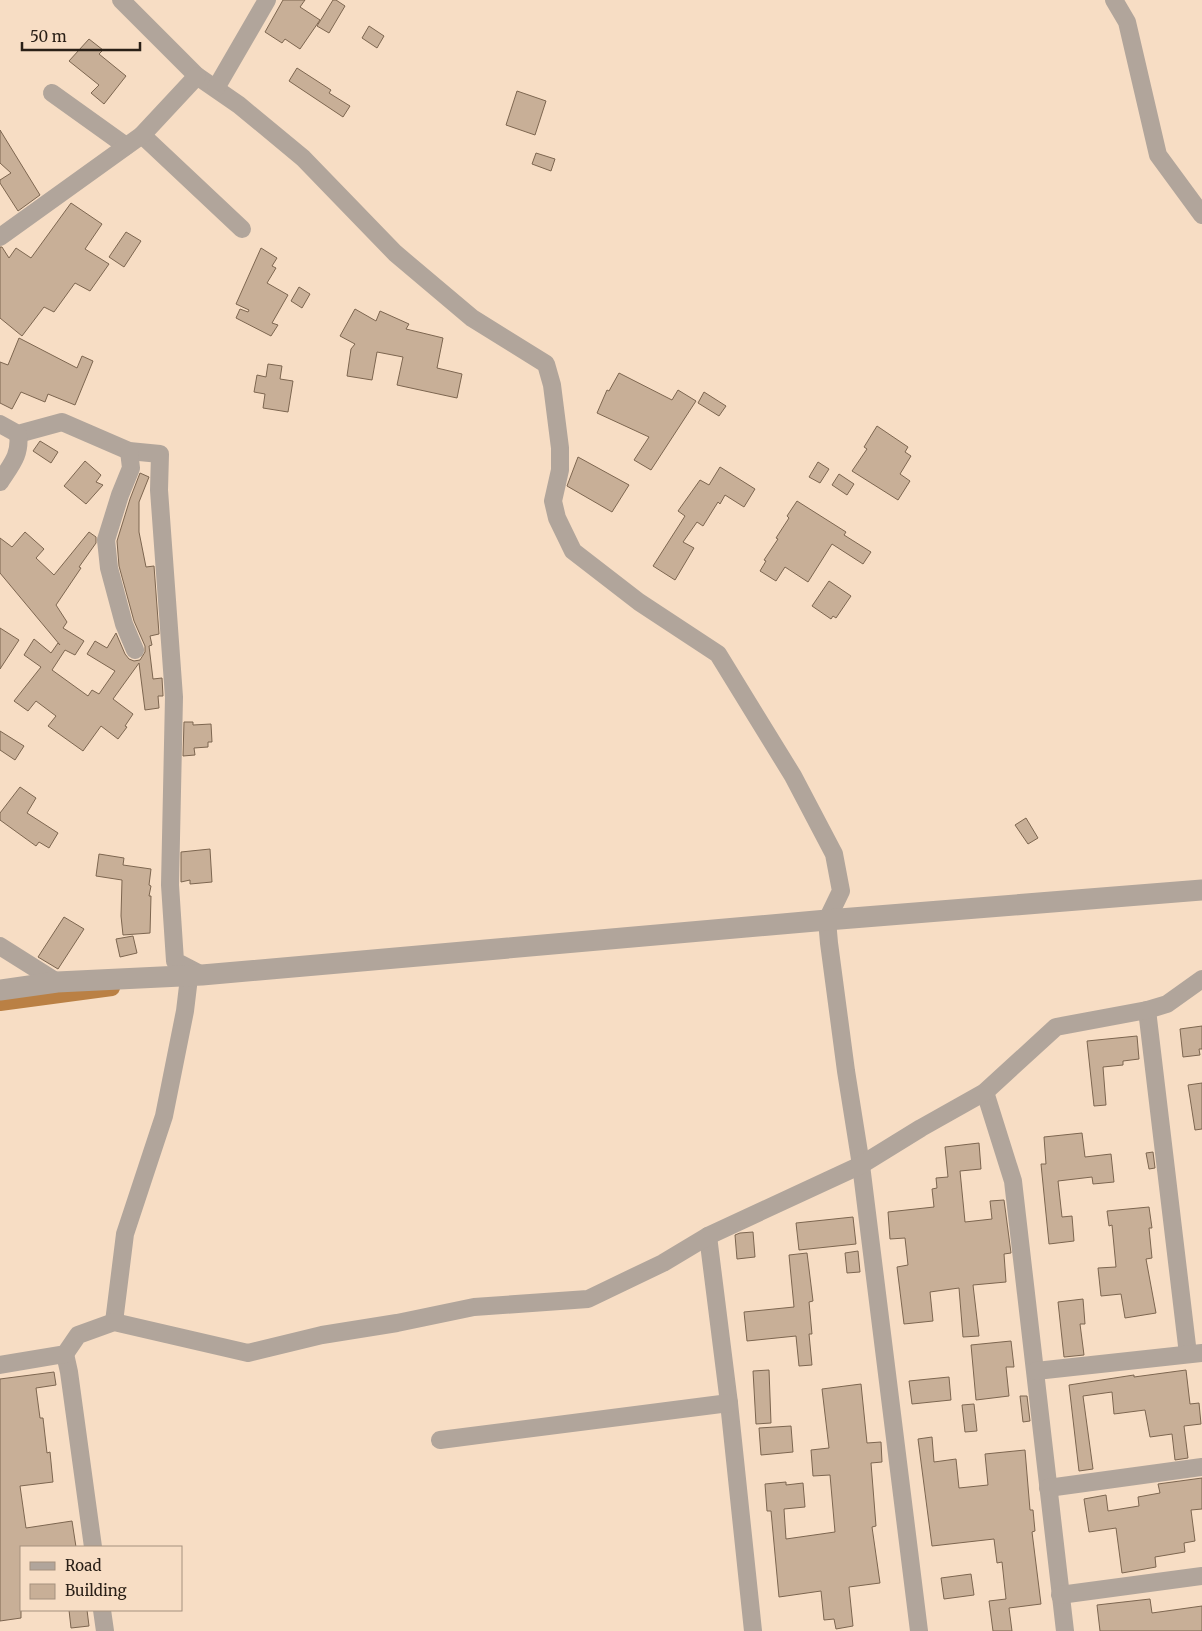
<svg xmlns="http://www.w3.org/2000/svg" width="1202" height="1631" viewBox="0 0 1202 1631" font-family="Merriweather,serif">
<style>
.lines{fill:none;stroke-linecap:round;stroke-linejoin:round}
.canal{stroke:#ba8044;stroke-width:16}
.building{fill:#c8af97;stroke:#7d6650}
.minor{stroke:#b1a59b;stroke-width:18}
.tertiary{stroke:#b1a59b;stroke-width:21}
</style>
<rect width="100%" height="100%" fill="#f7ddc4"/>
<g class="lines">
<!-- canal -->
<polyline class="canal" points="0,1003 112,988"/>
</g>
<!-- building -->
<g class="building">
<polygon points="283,0 305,0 300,7 320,20 300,49 285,39 282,43 265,32"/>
<polygon points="333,0 336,0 345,6 329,33 317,26"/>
<polygon points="369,26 384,36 377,48 362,38"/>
<polygon points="89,39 103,50 99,54 126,76 104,104 91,93 99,85 69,61"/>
<polygon points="297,68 331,90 329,93 350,106 343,117 289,81"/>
<polygon points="517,91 546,101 535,135 506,125"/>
<polygon points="0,130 40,195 18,211 0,183 0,180 11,173 0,163"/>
<polygon points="536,153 555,159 551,171 532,164"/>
<polygon points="71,203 102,224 85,249 109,264 90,291 75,283 54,312 44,307 22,336 0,318 0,247 2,247 9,258 16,248 31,258"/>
<polygon points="126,232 141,241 124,267 109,257"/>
<polygon points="261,248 277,258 272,266 276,268 267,283 288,295 272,323 278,325 271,336 236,318 240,309 248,312 249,310 236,304"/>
<polygon points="299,287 310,294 302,308 291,301"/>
<polygon points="355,309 376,321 380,311 409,324 406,329 443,338 437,368 462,374 457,398 397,385 403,357 377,352 372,380 347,376 351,349 355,344 340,336"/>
<polygon points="19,338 77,368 82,356 93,361 75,405 48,394 45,402 21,392 12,409 0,403 0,362 8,365"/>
<polygon points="268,364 282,366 280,379 293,381 288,412 263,408 265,394 254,392 257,375 266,377"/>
<polygon points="619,373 672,400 678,390 696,401 651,470 634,460 649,437 597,413 607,390 609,391"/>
<polygon points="704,392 726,406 719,416 698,403"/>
<polygon points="877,426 908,447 905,452 911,456 900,474 910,481 898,500 852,471 867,449 864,447"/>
<polygon points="40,441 58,452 51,463 33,451"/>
<polygon points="578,457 629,485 612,512 567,486"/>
<polygon points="85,461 101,475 96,482 103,485 86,504 64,486"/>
<polygon points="818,462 829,469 820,483 809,477"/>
<polygon points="720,467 755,489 744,507 725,495 720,504 718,502 703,526 697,522 683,542 694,548 675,580 653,566 685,516 678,511 700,480 709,485"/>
<polygon points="140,473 149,477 139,502 139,532 146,567 154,566 159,634 150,636 152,645 149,646 153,679 162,678 163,696 158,696 159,708 145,710 139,663 113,699 133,714 125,726 127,727 118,739 101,726 83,751 48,726 56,716 36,701 28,711 14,701 41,667 24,655 34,639 51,653 58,643 60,645 0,573 0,538 12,547 25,532 44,549 36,558 54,575 89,532 96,537 96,543 79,567 81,568 56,605 67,622 63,628 84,641 75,655 65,650 52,670 88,696 92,690 99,694 115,671 87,654 95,641 107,648 116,633 125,654 129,659 134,661 140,660 145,652 145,646 134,621 119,566 117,541 130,499"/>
<polygon points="839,474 854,484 847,495 832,485"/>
<polygon points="797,501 846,532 844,535 871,552 863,564 832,544 808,582 785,567 776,581 760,571 766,561 764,560 778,539 776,538 789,518 787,516"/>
<polygon points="829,581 851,596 836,618 833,616 831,619 812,606"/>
<polygon points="0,628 19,640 0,669"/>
<polygon points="184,722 193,722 193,725 211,724 212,742 208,742 208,747 194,748 195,755 183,756"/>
<polygon points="0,731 24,746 15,760 0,750"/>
<polygon points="20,787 36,798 27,813 58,833 49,848 39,842 36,846 0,820 0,813"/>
<polygon points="1026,818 1038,838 1028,844 1015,825"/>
<polygon points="210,849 212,882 190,884 190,880 181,882 181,852"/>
<polygon points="99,854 124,858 123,865 151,869 149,885 151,886 149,896 151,896 150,933 123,935 121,916 122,880 96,876"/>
<polygon points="64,917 84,929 58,969 38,957"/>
<polygon points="133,936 137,953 120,957 116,939"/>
<polygon points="1202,1026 1202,1049 1199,1049 1200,1055 1183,1057 1180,1029"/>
<polygon points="1137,1036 1139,1059 1123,1061 1123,1065 1103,1067 1106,1105 1094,1106 1087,1041"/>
<polygon points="1202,1083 1202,1129 1195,1130 1188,1085"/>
<polygon points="1082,1133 1085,1157 1111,1154 1114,1182 1093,1184 1092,1177 1058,1181 1062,1217 1072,1216 1074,1241 1049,1244 1041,1164 1046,1164 1044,1137"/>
<polygon points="979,1143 981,1169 960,1171 965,1222 992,1219 990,1201 1004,1200 1011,1253 1004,1254 1006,1282 973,1285 979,1336 963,1337 959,1288 930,1292 933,1321 904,1324 897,1267 908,1265 905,1238 890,1239 888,1212 934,1207 932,1189 937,1188 936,1178 948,1177 945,1147"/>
<polygon points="1153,1152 1155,1168 1149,1169 1146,1153"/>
<polygon points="1149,1207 1152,1228 1149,1228 1152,1258 1146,1259 1156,1313 1125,1318 1121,1294 1101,1296 1098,1268 1116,1267 1112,1225 1109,1226 1107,1211"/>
<polygon points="853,1217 856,1244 799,1250 796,1223"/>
<polygon points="753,1232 755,1257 737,1259 735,1235 740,1233"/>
<polygon points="858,1251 860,1272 847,1273 845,1253"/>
<polygon points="807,1253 813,1301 809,1302 812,1334 809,1334 812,1365 799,1366 796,1336 747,1341 744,1312 794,1307 789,1255"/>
<polygon points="1083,1299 1085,1324 1080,1324 1084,1355 1064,1357 1058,1302"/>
<polygon points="1011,1341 1014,1367 1006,1367 1009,1396 976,1400 971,1345"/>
<polygon points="769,1370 771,1423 756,1424 753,1371"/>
<polygon points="1186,1370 1190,1404 1199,1403 1201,1424 1184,1426 1188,1458 1175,1460 1172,1434 1150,1437 1145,1410 1114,1414 1112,1392 1083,1396 1093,1469 1079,1471 1069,1385 1134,1375 1134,1377"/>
<polygon points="54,1372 56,1385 36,1388 40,1418 43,1418 47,1453 50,1452 53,1482 20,1486 26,1528 72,1521 76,1547 21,1547 21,1618 0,1621 0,1379"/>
<polygon points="949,1377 951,1400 912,1404 909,1381"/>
<polygon points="861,1384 867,1443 881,1442 882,1462 871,1463 876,1526 872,1527 880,1583 849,1587 853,1626 836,1629 834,1619 824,1620 821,1591 779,1597 771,1511 767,1511 765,1484 786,1482 786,1485 803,1483 805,1507 784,1509 786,1539 835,1532 830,1475 813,1476 811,1450 829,1448 822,1389"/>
<polygon points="1020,1396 1027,1396 1030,1421 1023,1422"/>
<polygon points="974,1404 977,1431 965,1432 962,1405"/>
<polygon points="791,1426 793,1452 761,1455 759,1428"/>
<polygon points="932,1437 934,1462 956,1459 959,1488 988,1485 985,1454 1025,1450 1030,1510 1033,1510 1035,1531 1032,1532 1041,1604 1009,1608 1012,1631 993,1631 989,1601 1006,1599 1002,1562 997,1563 994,1539 932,1546 918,1439"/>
<polygon points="1202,1478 1202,1509 1191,1510 1195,1541 1184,1543 1185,1552 1155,1557 1156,1567 1122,1573 1116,1528 1089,1532 1084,1499 1106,1495 1108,1511 1139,1506 1138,1497 1160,1493 1158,1484"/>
<polygon points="971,1574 974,1595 944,1599 941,1578"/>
<polygon points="1150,1599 1152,1613 1202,1606 1202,1631 1100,1631 1097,1605"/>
<polygon points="69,1610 87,1610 89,1626 71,1628"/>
</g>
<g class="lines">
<!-- minor -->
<g class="minor">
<polyline points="121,0 197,76 239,105 303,158 395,253 472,318 546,364 552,385 560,448 560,470 553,501 557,518 573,551 639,602 718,654 793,776 834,854 841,891 827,920 829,943 846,1071 861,1165 919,1631"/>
<polyline points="1114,0 1127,22 1158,155 1202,215"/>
<polyline points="216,88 267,0"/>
<polyline points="52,93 126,146"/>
<polyline points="142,135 242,229"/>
<polyline points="0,237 142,135 197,76"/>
<polyline points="0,424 18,434 62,422 129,451 160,454 159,490 174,697 170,885 175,961 202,975"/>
<polyline points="129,451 131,468 120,495 106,540 109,568 124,624 135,650"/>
<path d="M0,482C11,465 21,455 18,434"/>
<polyline points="0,946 57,982"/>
<polyline points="1147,1010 1188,1354"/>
<polyline points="985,1092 1013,1181 1065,1631"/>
<polyline points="708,1236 729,1403 753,1631"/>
<polyline points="114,1322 125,1234 164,1116 185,1011 188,986"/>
<polyline points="65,1354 69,1372 93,1547"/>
<polyline points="0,1365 65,1354 78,1335 114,1322 248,1353 322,1335 397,1323 474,1307 588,1299 663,1263 708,1236 861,1165 921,1128 985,1092 1056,1027 1147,1010 1167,1004 1202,979"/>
<polyline points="1036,1371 1202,1353"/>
<polyline points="440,1440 729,1403"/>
<polyline points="1048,1488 1202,1467"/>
<polyline points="1060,1595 1202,1576"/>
<polyline points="102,1610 105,1631"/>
</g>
<!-- tertiary -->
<polyline class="tertiary" points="0,990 57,982 202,975 827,920 1202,890"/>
</g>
<!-- legend -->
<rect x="20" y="1546" width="162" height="65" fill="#f7ddc4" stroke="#a5917f"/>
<rect x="30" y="1562" width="25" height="8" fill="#b1a59b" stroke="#a5917f"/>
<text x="65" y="1571" font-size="15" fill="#2a2017">Road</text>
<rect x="30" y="1584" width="25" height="15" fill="#c8af97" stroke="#a5917f"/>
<text x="65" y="1596" font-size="15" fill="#2a2017">Building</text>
<!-- scale -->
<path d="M22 42v8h118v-8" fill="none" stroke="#2a2017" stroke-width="2.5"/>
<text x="30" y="42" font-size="15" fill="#2a2017" stroke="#f7ddc4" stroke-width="4" paint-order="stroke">50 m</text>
</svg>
